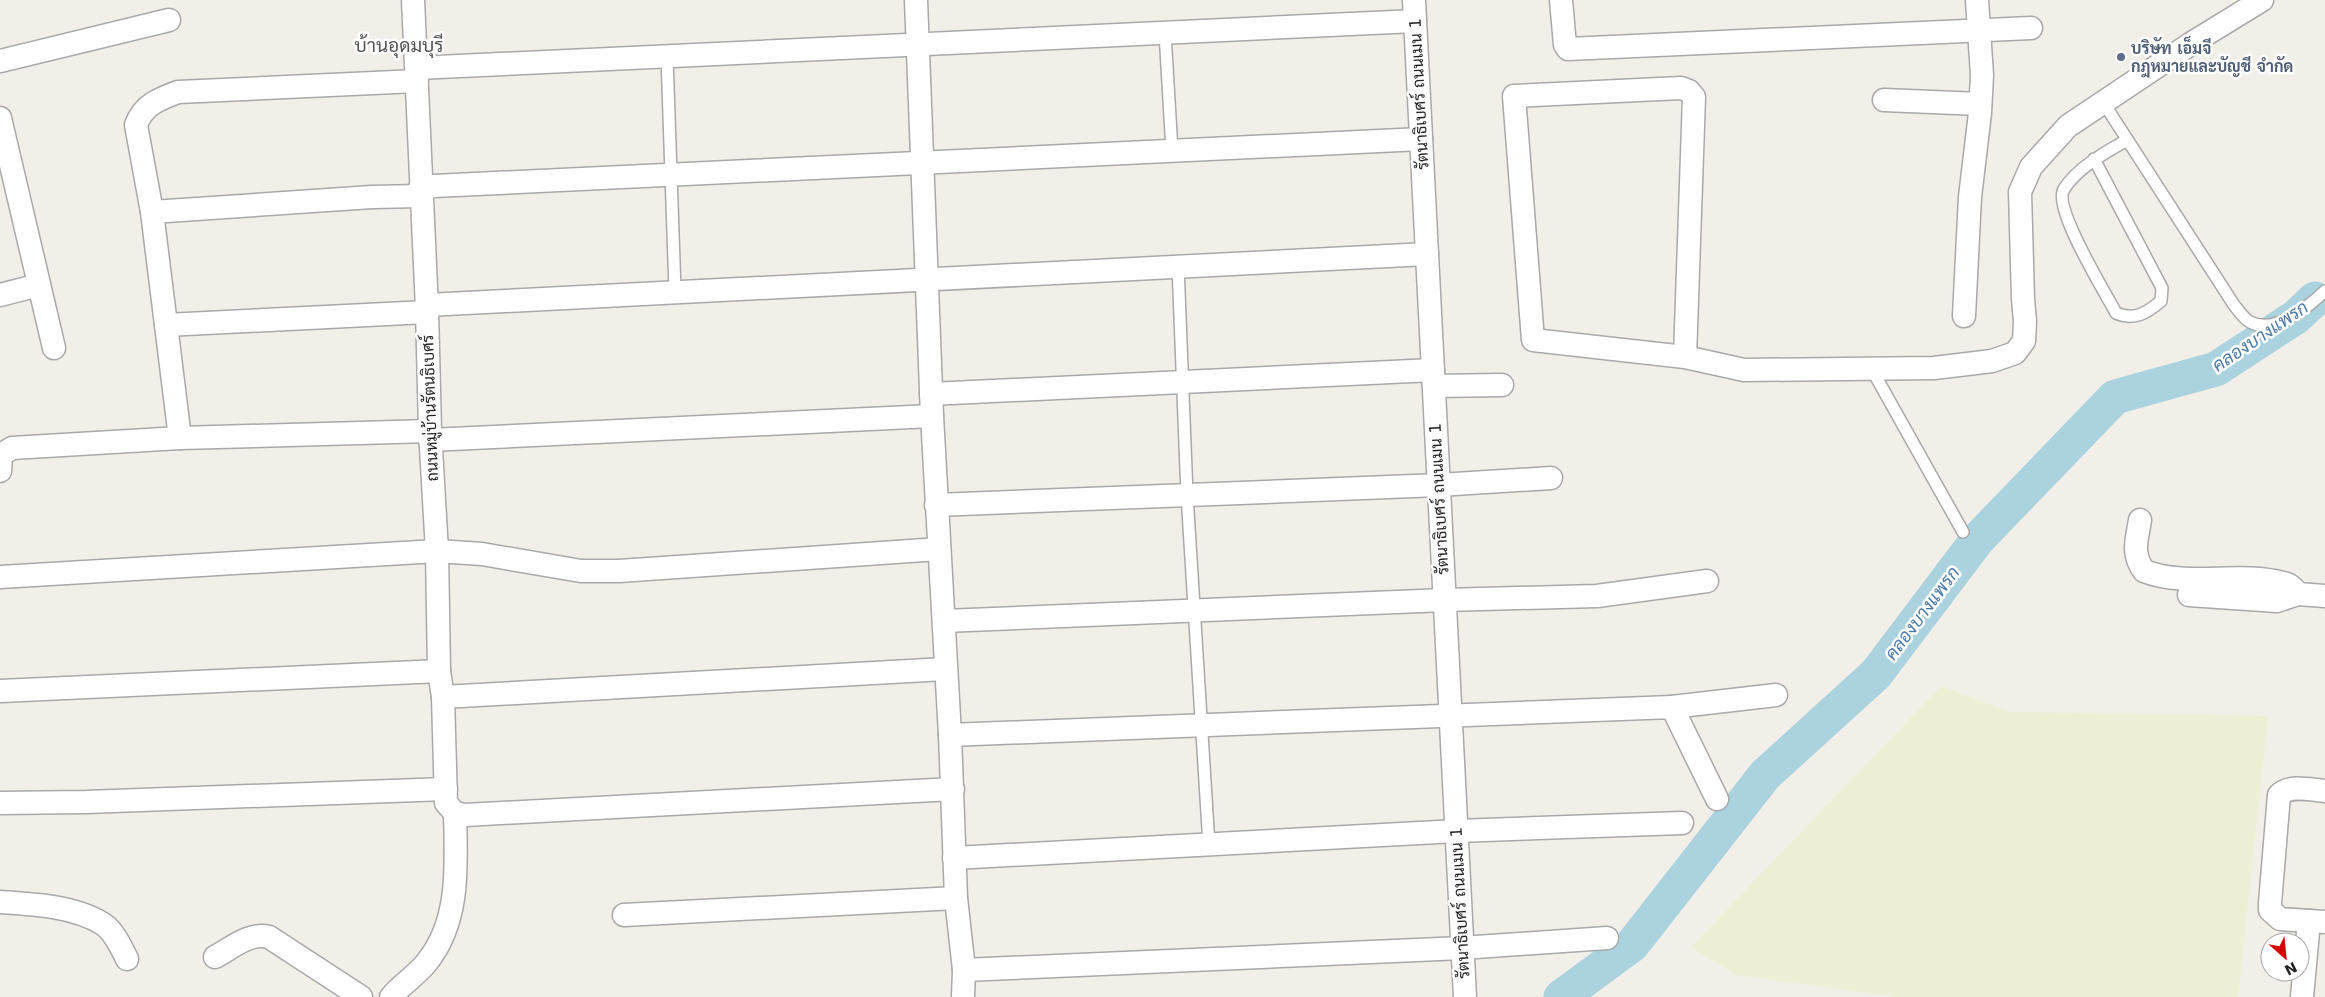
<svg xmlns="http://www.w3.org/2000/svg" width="2325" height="997" viewBox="0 0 2325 997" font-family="'DejaVu Sans',Sarabun,sans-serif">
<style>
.farmland{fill:#eef0d5}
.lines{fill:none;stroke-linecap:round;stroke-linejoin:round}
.river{stroke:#aad3df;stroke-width:35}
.lane-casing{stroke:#a9a9a9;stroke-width:14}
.street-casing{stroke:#a9a9a9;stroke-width:25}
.lane{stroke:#fff;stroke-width:11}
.street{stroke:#fff;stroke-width:22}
.service-dot{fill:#5c6f8a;stroke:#fff;stroke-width:2}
.labels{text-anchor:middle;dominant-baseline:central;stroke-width:5;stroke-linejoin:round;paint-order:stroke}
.service-label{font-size:16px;font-weight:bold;fill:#4e5e75;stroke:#fff;text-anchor:start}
.street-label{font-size:16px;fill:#222;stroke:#fff}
.water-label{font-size:18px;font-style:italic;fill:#4a7aab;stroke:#fff}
.quarter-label{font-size:19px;fill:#555;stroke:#fff}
</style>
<rect width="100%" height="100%" fill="#f2efe9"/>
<!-- farmland -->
<polygon class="farmland" points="1941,686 2010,712 2268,716 2238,997 1899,997 1736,975 1691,947"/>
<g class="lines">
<!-- river -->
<polyline class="river" points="1561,997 1632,945 1765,775 1876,674 1978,539 2115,397 2216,369 2296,317 2315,299"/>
<!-- lane casing -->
<g class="lane-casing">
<g id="lane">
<polyline points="1165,33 1172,151"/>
<polyline points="667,57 675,291"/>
<path d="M2103,102L2234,305C2239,311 2244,319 2250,322C2275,335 2308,307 2325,291"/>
<path d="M2094,159L2162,288L2161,301C2147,313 2134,321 2116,313C2105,292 2052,207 2064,189C2077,168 2106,152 2127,140"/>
<polyline points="1178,266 1187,495 1209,845"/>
<polyline points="1871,368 1963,532"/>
</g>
</g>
<!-- street casing -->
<g class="street-casing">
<g id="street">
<polyline points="413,0 427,309 430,431 437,551 439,671 443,697 446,803 455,813"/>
<polyline points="916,0 932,416 950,735 956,898 964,970 963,997"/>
<polyline points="1414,0 1465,997"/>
<polyline points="1561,0 1565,45 1568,49 2031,28"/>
<polyline points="0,61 169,20"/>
<polyline points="417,68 1415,21"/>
<polyline points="1884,100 1980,104"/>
<polyline points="0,118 54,348"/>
<polyline points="420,188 434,186 1421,139"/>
<polyline points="152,212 372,197 421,196"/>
<polyline points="0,295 39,285"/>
<polyline points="427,305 1427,254"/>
<polyline points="1964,316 1970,197 1980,113 1982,75 1977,0"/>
<polyline points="166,325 427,312"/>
<polyline points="1685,357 1533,340 1514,96 1681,88 1689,91 1694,97 1685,357 1744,370 1934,368 1992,361 2015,353 2024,341 2025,321 2023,299 2020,192 2031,167 2068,126 2192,43 2262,0"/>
<polyline points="1434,386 1502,385"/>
<polyline points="931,394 1433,370"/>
<path d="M180,438L152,212L136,125C143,105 159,99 178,92L417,81"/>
<polyline points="430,440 932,416"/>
<polyline points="0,471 1,455 12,448 180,438 430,431"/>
<polyline points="936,505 1439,485 1551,478"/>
<path d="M2140,520C2137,540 2131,553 2144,571C2188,588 2238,571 2283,583C2290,584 2294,589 2298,594"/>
<polyline points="0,577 437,551 482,554 581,571 619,571 939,549"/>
<polyline points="2189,595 2277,601 2298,594 2325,596"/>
<polyline points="944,621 1445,600 1597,596 1707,581"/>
<polyline points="0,691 439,671"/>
<polyline points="443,697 945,669"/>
<polyline points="1672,707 1776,695"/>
<polyline points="950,735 1672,707 1717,799"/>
<path d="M2325,791C2311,790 2290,784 2279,795L2270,903V910L2280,919L2325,922"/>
<polyline points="0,803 86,802 446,789"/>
<polyline points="455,813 465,815 953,789"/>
<polyline points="954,858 1457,831 1682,823"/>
<path d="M0,902C32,904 75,906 103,924C114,931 121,947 127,959"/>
<polyline points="624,915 956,898"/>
<path d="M215,957C232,948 249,932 269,937L361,997"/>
<polyline points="964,970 1462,948 1607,938"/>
<path d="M391,997C402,984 417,975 427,962C461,920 456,862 455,813"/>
<polyline points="2302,997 2309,921"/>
</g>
</g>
<!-- lane -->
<use href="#lane" class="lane"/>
<!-- street -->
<use href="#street" class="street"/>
</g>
<!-- markers -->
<circle class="service-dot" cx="2121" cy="57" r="5"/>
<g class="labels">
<!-- service labels -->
<g class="service-label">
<text x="2131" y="48">บริษัท เอ็มจี<tspan x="2131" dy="18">กฎหมายและบัญชี จำกัด</tspan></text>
</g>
<!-- street labels -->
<g class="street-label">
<text transform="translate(1419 94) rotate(-93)">รัตนาธิเบศร์ ถนนเมน 1</text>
<text transform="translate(430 408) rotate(-92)">ถนนหมู่บ้านรัตนธิเบศร์</text>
<text transform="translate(1439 499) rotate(-93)">รัตนาธิเบศร์ ถนนเมน 1</text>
<text transform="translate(1460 903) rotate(-93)">รัตนาธิเบศร์ ถนนเมน 1</text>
</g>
<!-- water labels -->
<g class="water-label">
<text transform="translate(2260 336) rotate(-34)">คลองบางแพรก</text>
<text transform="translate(1922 613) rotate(-53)">คลองบางแพรก</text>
</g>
<!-- quarter labels -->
<g class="quarter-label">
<text x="399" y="45">บ้านอุดมบุรี</text>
</g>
</g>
<!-- north arrow -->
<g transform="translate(2285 957) rotate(153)"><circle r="24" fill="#ffffff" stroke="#a7a7a7"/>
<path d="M0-4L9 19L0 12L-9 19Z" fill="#d40000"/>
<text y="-8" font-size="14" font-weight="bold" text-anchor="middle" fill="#222222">N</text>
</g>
</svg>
